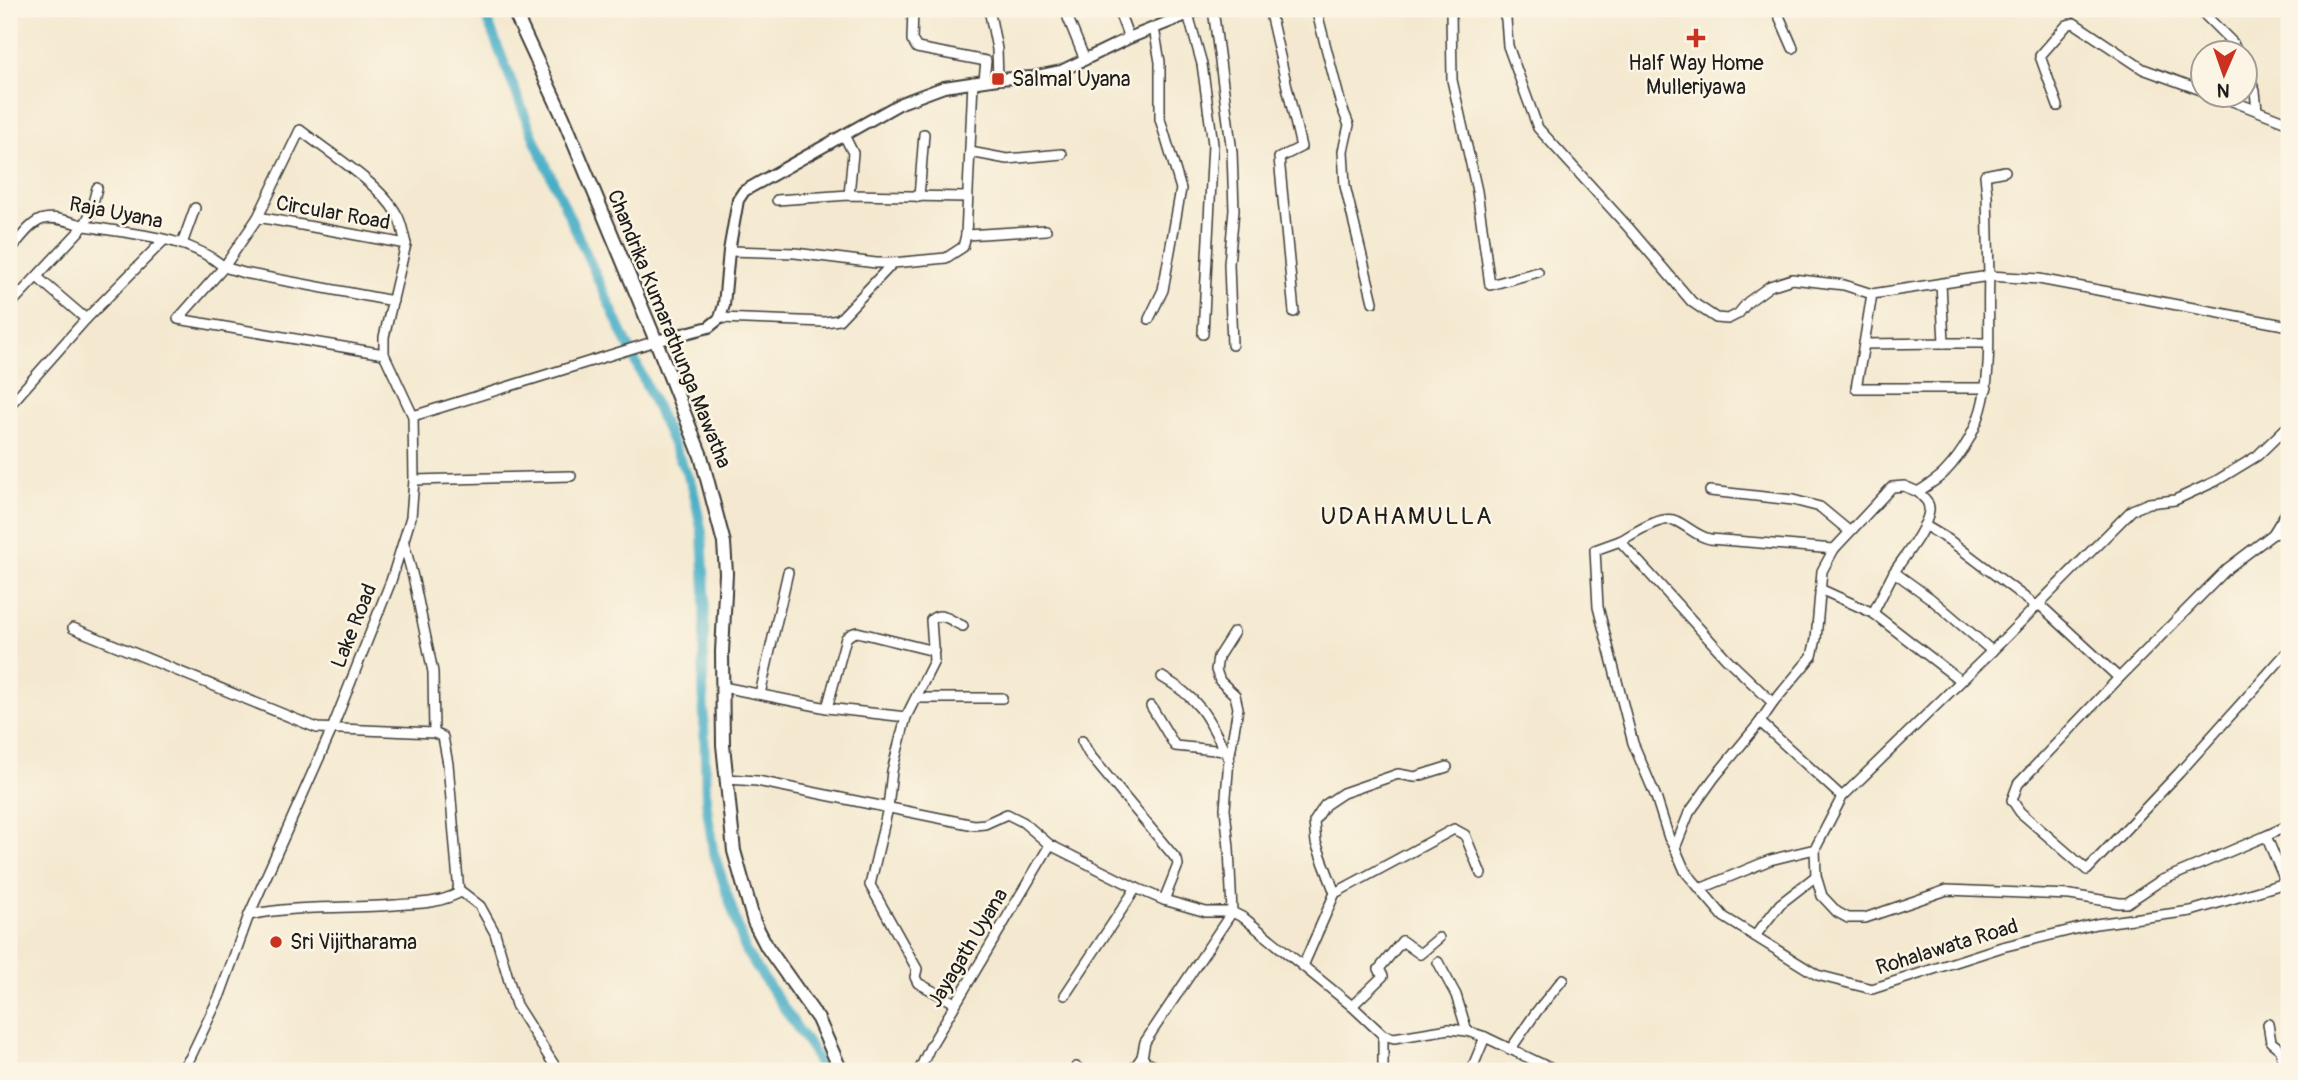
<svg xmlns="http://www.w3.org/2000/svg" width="2298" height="1080" viewBox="0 0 2298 1080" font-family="Pangolin,sans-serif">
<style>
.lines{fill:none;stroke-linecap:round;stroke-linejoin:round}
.canal{stroke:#47aec6;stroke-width:10}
.minor-casing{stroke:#3c3b37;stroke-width:12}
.tertiary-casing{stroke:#3c3b37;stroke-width:14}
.secondary-casing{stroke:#3c3b37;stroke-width:16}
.minor{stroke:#fff;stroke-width:9}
.tertiary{stroke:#fff;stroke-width:10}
.secondary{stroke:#fff;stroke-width:12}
.poi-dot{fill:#c8321e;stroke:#fcf5e5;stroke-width:2.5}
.labels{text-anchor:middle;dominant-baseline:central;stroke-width:5;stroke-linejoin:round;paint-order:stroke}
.poi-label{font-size:21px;fill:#1c1c1c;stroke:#fcf5e5;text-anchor:start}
.street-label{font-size:21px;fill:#1c1c1c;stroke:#fcf5e5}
.quarter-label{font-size:24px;letter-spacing:2px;fill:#1c1c1c;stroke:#fcf5e5}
</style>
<rect width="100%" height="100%" fill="#fcf5e5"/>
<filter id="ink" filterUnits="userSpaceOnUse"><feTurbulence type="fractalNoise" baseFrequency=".0143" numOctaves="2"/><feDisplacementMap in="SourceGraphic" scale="14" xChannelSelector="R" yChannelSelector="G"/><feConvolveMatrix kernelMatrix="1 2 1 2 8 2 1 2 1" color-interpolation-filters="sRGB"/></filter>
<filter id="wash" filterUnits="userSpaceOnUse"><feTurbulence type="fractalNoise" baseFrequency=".00686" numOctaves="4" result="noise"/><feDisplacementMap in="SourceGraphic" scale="28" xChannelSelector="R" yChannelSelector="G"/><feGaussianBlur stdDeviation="1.57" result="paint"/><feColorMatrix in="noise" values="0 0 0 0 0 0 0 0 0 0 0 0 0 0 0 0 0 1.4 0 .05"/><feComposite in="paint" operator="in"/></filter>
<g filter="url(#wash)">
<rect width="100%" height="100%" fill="#f4e9d0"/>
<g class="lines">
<!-- canal -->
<polyline class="canal" points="483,9 535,141 693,488 702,533 705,590 703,681 706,801 713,850 746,952 813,1051 821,1071"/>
</g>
</g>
<g filter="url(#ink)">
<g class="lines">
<!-- minor casing -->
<g class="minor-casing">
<g id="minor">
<polyline points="913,9 912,40 917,48 986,61 984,80"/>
<polyline points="989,9 997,49 998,79"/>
<polyline points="1118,9 1129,38"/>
<polyline points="1213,9 1232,152 1234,210 1229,264 1232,345"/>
<polyline points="1269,9 1301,147 1279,158 1294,312"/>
<polyline points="1316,9 1341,105 1349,125 1343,151 1345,186 1373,302"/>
<polyline points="1451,9 1452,80 1477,191 1490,285 1538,272"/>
<polyline points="1501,9 1506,19 1508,46 1538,128 1628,227 1692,302 1716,318 1728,319 1738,314 1748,302 1770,286 1792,279 1844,285 1872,294"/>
<polyline points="1776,9 1793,48"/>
<polyline points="2199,9 2233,43 2237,52"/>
<polyline points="1188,14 1202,64 1213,144 1203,334"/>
<polyline points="1068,18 1085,60"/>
<polyline points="2246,70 2255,91 2257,110"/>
<polyline points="2214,94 2289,123"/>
<polyline points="2058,106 2040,56 2067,25 2074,23 2143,69 2204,91"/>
<polyline points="844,135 853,153 849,195"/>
<polyline points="970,152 1007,159 1062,154"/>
<polyline points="2005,171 1985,175 1987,195 1989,276 2039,279 2289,326"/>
<polyline points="919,197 924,134"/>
<polyline points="777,200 849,195 967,197"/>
<path d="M258,217L300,130C328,152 379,183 396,213C402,222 403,234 406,244"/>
<polyline points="966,235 1046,230"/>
<polyline points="182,244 195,208"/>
<path d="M9,251C18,242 31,221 44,219C57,216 73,223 86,226C132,235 187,235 224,267L258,217L406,244L384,337V354L413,416L414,480L411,517L391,581L332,729L249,915L220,995L190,1058L180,1071"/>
<polyline points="729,251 795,253 876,263 893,263"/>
<polyline points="37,277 86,319"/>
<polyline points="9,306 84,226 90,214 97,188"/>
<polyline points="720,318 825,322 839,320 893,263 946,258 963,247 966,235 973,82"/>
<polyline points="1149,319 1163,290 1181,189 1160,119 1160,62 1154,28"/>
<polyline points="1944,343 1988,343"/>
<polyline points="1864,344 1856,388 1987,388"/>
<polyline points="384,354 178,319 224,267 244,273 393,301"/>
<polyline points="9,406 86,319 164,240"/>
<polyline points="413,416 656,341"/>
<polyline points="414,480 571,476"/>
<polyline points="1710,491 1793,500 1820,507 1849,531"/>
<path d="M1918,492C1924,498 1930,502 1929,511C1927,529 1904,557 1894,572L1930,598L1992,651L2132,510L2149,503L2175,500L2216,481L2257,456L2289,425"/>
<polyline points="1924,525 1949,540 2036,606"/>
<polyline points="2289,531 2273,534 2228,568 2119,678 2018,784 2012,800 2020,812 2087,870 2179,773 2289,650"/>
<polyline points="2273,534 2289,508"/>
<path d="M1620,541C1633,534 1662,514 1676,521C1689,527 1696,536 1710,539L1834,549"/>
<polyline points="1820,589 1873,613 1961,681"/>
<polyline points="2039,604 2119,678"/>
<polyline points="1873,613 1894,572"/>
<polyline points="73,628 317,728 434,733 433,672 414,581 404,543"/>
<polyline points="1992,651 1842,797 1815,849 1816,876 1822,896 1837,912 1848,918 1865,918 1947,890 2070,895 2119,903 2127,903 2160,881 2266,836 2286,883"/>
<path d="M1162,677C1202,700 1209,720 1229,759"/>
<polyline points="723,687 827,708 906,717 892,771 888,808 870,885 917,969 915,977 918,983 955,1003"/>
<polyline points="760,694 788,572"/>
<polyline points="916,698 1002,698"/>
<polyline points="1151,706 1175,746 1225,751"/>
<polyline points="827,708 846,638 851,634 857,632 934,651"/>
<path d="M906,717L934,661L931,620C942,610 952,622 963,626"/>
<polyline points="1760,722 1773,703"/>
<polyline points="1082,741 1089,754 1177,860 1178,865 1164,900"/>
<polyline points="727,779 757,781 974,825 985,824 1007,814 1023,822 1050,845 1136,888 1164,900 1206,912 1232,912 1244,918 1352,1006 1383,1035 1394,1038 1449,1029 1467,1031 1485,1037 1556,1071"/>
<polyline points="1842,797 1760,722 1714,778 1689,813 1675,848 1685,871 1724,917 1817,975 1872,989 2002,947 2096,924 2191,911 2289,882"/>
<polyline points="2266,836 2289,825"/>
<path d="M1675,848L1669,838L1656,797L1633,743L1598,607L1595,550L1620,541L1726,658L1773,703L1812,656L1816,639L1822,571L1834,549L1892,487L1904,486L1918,492C1926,486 1936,481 1944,473C2001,414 1986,350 1989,276L1872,294L1864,344L1944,343L1941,283"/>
<polyline points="458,889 480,906 495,933 516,1005 558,1071"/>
<polyline points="1700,889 1770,860 1815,849"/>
<polyline points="1335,893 1316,843 1314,822 1325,805 1343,793 1398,774 1415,777 1447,767"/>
<path d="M249,915C297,905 347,909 395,905C419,903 437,904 459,893L448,764L443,737L434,733"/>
<polyline points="1755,936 1780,904 1816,876"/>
<polyline points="1438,962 1456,995 1467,1031"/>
<polyline points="1303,966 1335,893 1454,829 1465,835 1481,874"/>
<polyline points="1065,995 1136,888"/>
<polyline points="1352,1006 1383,976 1379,969 1402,941 1420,954 1439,938"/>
<polyline points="2268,1024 2271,1042 2281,1050 2283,1071"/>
<polyline points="1510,1050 1537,1011 1563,979"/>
<polyline points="1076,1067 1082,1071"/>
<polyline points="919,1071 930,1047 1050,845"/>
<polyline points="1132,1071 1142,1057"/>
<polyline points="1164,1071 1146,1062 1142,1057 1145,1042 1232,912 1229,848 1225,809 1229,759 1238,708 1235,695 1220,681 1216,670 1218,657 1234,632"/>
<polyline points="1383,1071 1383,1035"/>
<polyline points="1471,1071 1485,1037"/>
</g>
</g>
<!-- tertiary casing -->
<g class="tertiary-casing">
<polyline id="tertiary" points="656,341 709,327 720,318 724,305 729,251 738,200 744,191 901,103 944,87 998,79 1032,77 1061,71 1129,38 1201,9"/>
</g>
<!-- secondary casing -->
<g class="secondary-casing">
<polyline id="secondary" points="513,9 563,117 656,341 701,456 724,543 726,573 722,652 723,745 734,851 754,922 767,947 818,1019 841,1071"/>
</g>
<!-- minor -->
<use href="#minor" class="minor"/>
<!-- tertiary -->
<use href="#tertiary" class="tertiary"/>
<!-- secondary -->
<use href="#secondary" class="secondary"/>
</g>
</g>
<!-- markers -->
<g class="poi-dot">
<path d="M1692.5 27.5h7v7h7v7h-7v7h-7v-7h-7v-7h7z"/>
<rect x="991" y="72" width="14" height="14" rx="3.5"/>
<circle cx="276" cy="942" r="7"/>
</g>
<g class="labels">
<!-- poi labels -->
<g class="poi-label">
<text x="1696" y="63" text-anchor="middle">Half Way Home<tspan x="1696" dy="24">Mulleriyawa</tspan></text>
<text x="1012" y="79">Salmal Uyana</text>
<text x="290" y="942">Sri Vijitharama</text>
</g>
<!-- street labels -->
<g class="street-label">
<text transform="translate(116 213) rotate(11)">Raja Uyana</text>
<text transform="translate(333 213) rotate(10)">Circular Road</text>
<text transform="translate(669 329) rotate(68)">Chandrika Kumarathunga Mawatha</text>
<text transform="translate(354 626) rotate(-68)">Lake Road</text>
<text transform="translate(1947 947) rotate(-17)">Rohalawata Road</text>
<text transform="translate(968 948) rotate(-59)">Jayagath Uyana</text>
</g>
<!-- quarter labels -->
<g class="quarter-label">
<text x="1407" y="516">UDAHAMULLA</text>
</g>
</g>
<!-- margin -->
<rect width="2298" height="1080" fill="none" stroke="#fcf5e5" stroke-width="35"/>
<!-- north arrow -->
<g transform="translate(2224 74) rotate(182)"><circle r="33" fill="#fcf5e5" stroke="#a29e95" stroke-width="2"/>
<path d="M0-5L12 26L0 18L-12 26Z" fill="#c8321e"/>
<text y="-10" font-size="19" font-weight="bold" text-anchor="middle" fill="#1c1c1c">N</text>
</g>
</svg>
